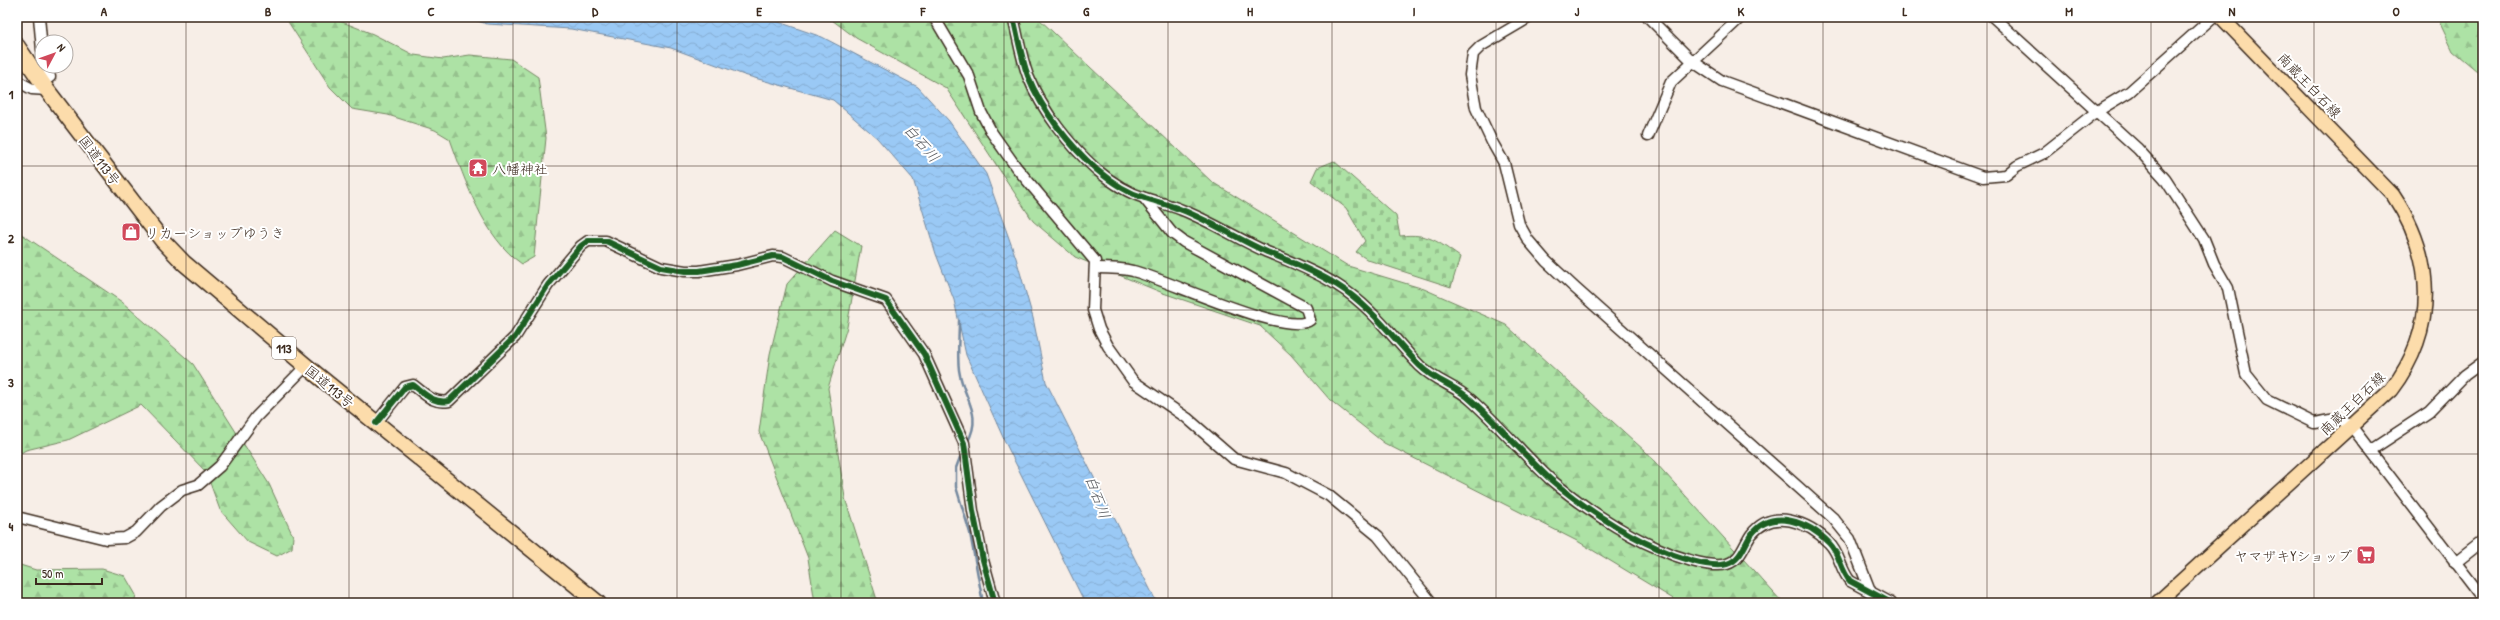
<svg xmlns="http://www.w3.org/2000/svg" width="2500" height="620" viewBox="0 0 2500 620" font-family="'Patrick Hand','Klee One',sans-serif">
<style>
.forest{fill:url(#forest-firs);stroke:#748662}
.cemetery{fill:url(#cemetery-stones);stroke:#748662}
.water{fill:url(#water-waves);stroke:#74899f}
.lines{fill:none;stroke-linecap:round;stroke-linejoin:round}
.stream{stroke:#74899f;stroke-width:2.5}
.minor-casing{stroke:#3b2a1e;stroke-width:13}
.major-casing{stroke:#3b2a1e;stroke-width:16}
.highway-casing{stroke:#3b2a1e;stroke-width:18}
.minor{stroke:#fff;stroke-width:10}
.major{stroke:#fcdcab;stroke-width:13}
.highway{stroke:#fcdcab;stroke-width:15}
.cycleway-casing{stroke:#fff;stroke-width:8}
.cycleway{stroke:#1b5e20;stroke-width:6}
.grid{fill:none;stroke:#3b2a1e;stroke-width:1;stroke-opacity:0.55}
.labels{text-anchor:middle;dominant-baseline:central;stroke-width:4;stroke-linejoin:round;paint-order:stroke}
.shield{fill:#fff;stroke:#766a62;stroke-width:1}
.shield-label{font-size:13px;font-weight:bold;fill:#3b2a1e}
.street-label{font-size:14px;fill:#3b2a1e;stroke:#fff}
.poi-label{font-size:14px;fill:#3b2a1e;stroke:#fff;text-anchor:start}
.water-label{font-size:15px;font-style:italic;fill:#585a5e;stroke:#fff}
.neatline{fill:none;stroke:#3b2a1e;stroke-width:1.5}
.grid-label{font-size:13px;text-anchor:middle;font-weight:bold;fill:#3b2a1e}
</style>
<defs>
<pattern id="forest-firs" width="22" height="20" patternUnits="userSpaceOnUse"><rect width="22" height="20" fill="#ade2a5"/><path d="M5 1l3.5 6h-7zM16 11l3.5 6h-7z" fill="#96c28e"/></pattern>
<pattern id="cemetery-stones" width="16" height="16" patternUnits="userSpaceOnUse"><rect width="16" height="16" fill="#ade2a5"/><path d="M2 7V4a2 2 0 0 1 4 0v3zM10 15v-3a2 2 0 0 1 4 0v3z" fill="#96c28e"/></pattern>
<pattern id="water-waves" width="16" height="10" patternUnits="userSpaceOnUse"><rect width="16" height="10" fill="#9ac9f5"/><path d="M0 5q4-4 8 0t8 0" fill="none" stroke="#86add2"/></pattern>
</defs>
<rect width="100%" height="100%" fill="#f7eee7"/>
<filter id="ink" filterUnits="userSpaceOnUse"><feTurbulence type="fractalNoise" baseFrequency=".025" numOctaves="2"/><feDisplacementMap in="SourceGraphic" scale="8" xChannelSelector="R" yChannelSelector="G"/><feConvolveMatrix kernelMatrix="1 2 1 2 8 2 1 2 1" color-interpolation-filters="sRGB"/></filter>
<g filter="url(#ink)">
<!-- forest -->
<g class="forest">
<path d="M285,17L332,18L373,34L414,55L443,59L470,55L511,59L538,77L546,138L534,257L522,264C484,238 465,181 450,139L435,130L388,115L352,109L330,87Z"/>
<polygon points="828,17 1037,17 1212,182 1348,266 1424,289 1506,325 1645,451 1783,603 1680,603 1579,542 1384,443 1330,400 1291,355 1260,326 1163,293 1075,257 1033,221 946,88 856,38"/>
<polygon points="2437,17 2483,17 2483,76 2453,51"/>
<polygon points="835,230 861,246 847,327 828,388 845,498 878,603 815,603 808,558 759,432 770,354 787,284"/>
<polygon points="17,231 122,302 193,364 269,484 293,536 292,548 277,556 248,542 220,510 206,472 141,405 68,440 26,450 17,455"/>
<polygon points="17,564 36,570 102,569 125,576 136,595 134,603 17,603"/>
</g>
<!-- cemetery -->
<path class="cemetery" d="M1334,161L1396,216L1400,236C1429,233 1437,241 1460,257L1451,287L1368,260L1356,252L1365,241L1346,208L1311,181L1317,168Z"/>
<!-- water -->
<polygon class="water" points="465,17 764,17 822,37 918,87 949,121 986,174 1016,258 1033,318 1046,382 1157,603 1085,603 1006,444 966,355 954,300 936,254 913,179 877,138 833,100 744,75 671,48 571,29 487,24"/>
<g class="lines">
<!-- stream -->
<g class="stream">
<path d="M959,321C959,337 957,354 959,370C963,399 984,413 967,443"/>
<polyline points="962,452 956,468 956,487 970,533 983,603"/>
</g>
<!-- minor casing -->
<g class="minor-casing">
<g id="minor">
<polyline points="39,17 42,50"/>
<polyline points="934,17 969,76 981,112 992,133 1016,167 1095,261 1093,310 1099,329 1108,346 1133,381 1187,418 1234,459 1286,473 1328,495 1378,536 1432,603"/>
<path d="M1013,17C1018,37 1021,57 1028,76C1042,111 1070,146 1097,170C1110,181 1128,193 1145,198C1157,202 1170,205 1182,210C1212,222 1238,239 1267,252C1291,262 1315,271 1337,285C1371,306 1393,338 1420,366C1435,381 1456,386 1471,400C1499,425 1523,454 1550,479C1579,504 1622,533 1657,548C1674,556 1709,569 1727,564C1741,560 1744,545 1751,535C1772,507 1809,522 1829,543C1840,554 1840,569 1850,581L1891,603"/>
<polyline points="1530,17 1481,46 1473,54 1470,75 1476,108 1492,142 1504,163 1519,224 1528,240 1546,261 1575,288 1833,518 1850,539 1871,593"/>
<polyline points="1648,17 1692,61 1722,81 1983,177 2006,175 2017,166 2044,153 2096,112 2129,92 2213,17"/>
<path d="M1993,17L2138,149L2165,179L2204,239L2214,264L2228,288L2246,374L2267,400L2314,423C2332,420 2336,415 2352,427L2483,598"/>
<polyline points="17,81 32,89 47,90"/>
<polyline points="43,82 50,77 47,66"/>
<polyline points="1648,136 1671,82 1741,17"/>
<path d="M1096,268C1108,268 1121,268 1133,271C1164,278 1288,338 1310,320L1306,308L1184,242L1172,233L1144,198"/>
<path d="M376,423L405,387L413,385C425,394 433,404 449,401L515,337L548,285L581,246L588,241H606L661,267L685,271H699L737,265L773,256L783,257L832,281L886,300L924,354L964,443L973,511L983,560L995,603"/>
<polyline points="2371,450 2429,412 2465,375 2483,362"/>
<polyline points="21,518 106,539 125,538 136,532 161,506 182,490 198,485 220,466 256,417 306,366"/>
<polyline points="2455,563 2483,541"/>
</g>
</g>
<!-- major casing -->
<g class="major-casing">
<path id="major" d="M2157,603L2391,390C2438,328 2435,258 2393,195L2221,17"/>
</g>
<!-- highway casing -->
<g class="highway-casing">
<polyline id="highway" points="17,46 47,90 162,240 184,263 306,366 598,603"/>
</g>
<!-- minor -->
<use href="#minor" class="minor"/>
<!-- major -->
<use href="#major" class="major"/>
<!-- highway -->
<use href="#highway" class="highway"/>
<!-- cycleway casing -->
<g class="cycleway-casing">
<g id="cycleway">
<path d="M1013,17C1018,37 1021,57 1028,76C1042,111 1070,146 1097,170C1110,181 1128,193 1145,198C1157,202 1170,205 1182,210C1212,222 1238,239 1267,252C1291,262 1315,271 1337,285C1371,306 1393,338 1420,366C1435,381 1456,386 1471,400C1499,425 1523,454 1550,479C1579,504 1622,533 1657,548C1674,556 1709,569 1727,564C1741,560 1744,545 1751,535C1772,507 1809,522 1829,543C1840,554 1840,569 1850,581L1891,603"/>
<path d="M376,423L405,387L413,385C425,394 433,404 449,401L515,337L548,285L581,246L588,241H606L661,267L685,271H699L737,265L773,256L783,257L832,281L886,300L924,354L964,443L973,511L983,560L995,603"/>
</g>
</g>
<!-- cycleway -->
<use href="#cycleway" class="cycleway"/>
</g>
</g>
<!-- grid -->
<path class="grid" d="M186,17V603M349,17V603M513,17V603M677,17V603M841,17V603M1004,17V603M1168,17V603M1332,17V603M1496,17V603M1659,17V603M1823,17V603M1987,17V603M2151,17V603M2314,17V603M17,166H2483M17,310H2483M17,454H2483"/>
<!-- icons -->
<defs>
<g id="temple-square" transform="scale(1)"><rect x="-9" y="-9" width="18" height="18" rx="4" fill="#d1495b" stroke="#fff"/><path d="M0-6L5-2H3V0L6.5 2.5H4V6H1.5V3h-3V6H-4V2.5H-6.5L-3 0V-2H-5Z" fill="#fff"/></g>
<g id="shop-square" transform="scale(1)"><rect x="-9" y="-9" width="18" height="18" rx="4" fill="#d1495b" stroke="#fff"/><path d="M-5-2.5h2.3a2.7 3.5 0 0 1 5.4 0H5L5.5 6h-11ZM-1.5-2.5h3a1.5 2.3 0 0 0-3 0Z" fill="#fff"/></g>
<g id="supermarket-square" transform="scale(1)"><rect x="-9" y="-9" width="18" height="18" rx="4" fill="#d1495b" stroke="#fff"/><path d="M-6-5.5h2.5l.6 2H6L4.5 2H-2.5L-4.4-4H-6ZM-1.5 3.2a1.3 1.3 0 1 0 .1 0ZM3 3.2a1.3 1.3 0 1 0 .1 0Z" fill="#fff"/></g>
</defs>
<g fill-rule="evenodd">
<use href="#temple-square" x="478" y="168"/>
<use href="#shop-square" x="131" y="232"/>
<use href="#supermarket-square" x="2366" y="555"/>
</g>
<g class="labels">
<!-- shield labels -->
<rect class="shield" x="272" y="337" width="24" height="22" rx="3"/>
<g class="shield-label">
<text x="284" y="348">113</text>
</g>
<!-- street labels -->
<g class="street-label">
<text transform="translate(2310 85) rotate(46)">南蔵王白石線</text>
<text transform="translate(100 160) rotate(53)">国道113号</text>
<text transform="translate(330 386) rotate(39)">国道113号</text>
<text transform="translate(2352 403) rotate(-44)">南蔵王白石線</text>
</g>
<!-- poi labels -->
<g class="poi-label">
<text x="492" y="168">八幡神社</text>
<text x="145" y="232">リカーショップゆうき</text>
<text x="2352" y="555" text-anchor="end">ヤマザキYショップ</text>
</g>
<!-- water labels -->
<g class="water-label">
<text transform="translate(922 143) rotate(49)">白石川</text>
<text transform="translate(1098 497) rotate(70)">白石川</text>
</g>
</g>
<!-- margin -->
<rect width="2500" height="620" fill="none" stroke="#fff" stroke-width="44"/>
<!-- north arrow -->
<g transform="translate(54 54) rotate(49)"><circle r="19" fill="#ffffff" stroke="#b1aaa5"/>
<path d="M0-3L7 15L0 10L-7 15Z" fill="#d1495b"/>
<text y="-6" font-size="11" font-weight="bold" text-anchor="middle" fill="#3b2a1e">N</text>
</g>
<!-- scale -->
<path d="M36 578v6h66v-6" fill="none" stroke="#3b2a1e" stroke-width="2"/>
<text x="42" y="578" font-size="12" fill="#3b2a1e" stroke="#ffffff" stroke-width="3" paint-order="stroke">50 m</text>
<rect x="22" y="22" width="2456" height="576" class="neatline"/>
<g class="grid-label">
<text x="104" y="16">A</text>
<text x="268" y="16">B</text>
<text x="431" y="16">C</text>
<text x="595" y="16">D</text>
<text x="759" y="16">E</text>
<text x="923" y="16">F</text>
<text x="1086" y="16">G</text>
<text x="1250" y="16">H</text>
<text x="1414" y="16">I</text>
<text x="1577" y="16">J</text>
<text x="1741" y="16">K</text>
<text x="1905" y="16">L</text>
<text x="2069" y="16">M</text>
<text x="2232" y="16">N</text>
<text x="2396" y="16">O</text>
<text x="11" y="99">1</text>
<text x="11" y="243">2</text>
<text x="11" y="387">3</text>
<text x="11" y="531">4</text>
</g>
</svg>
